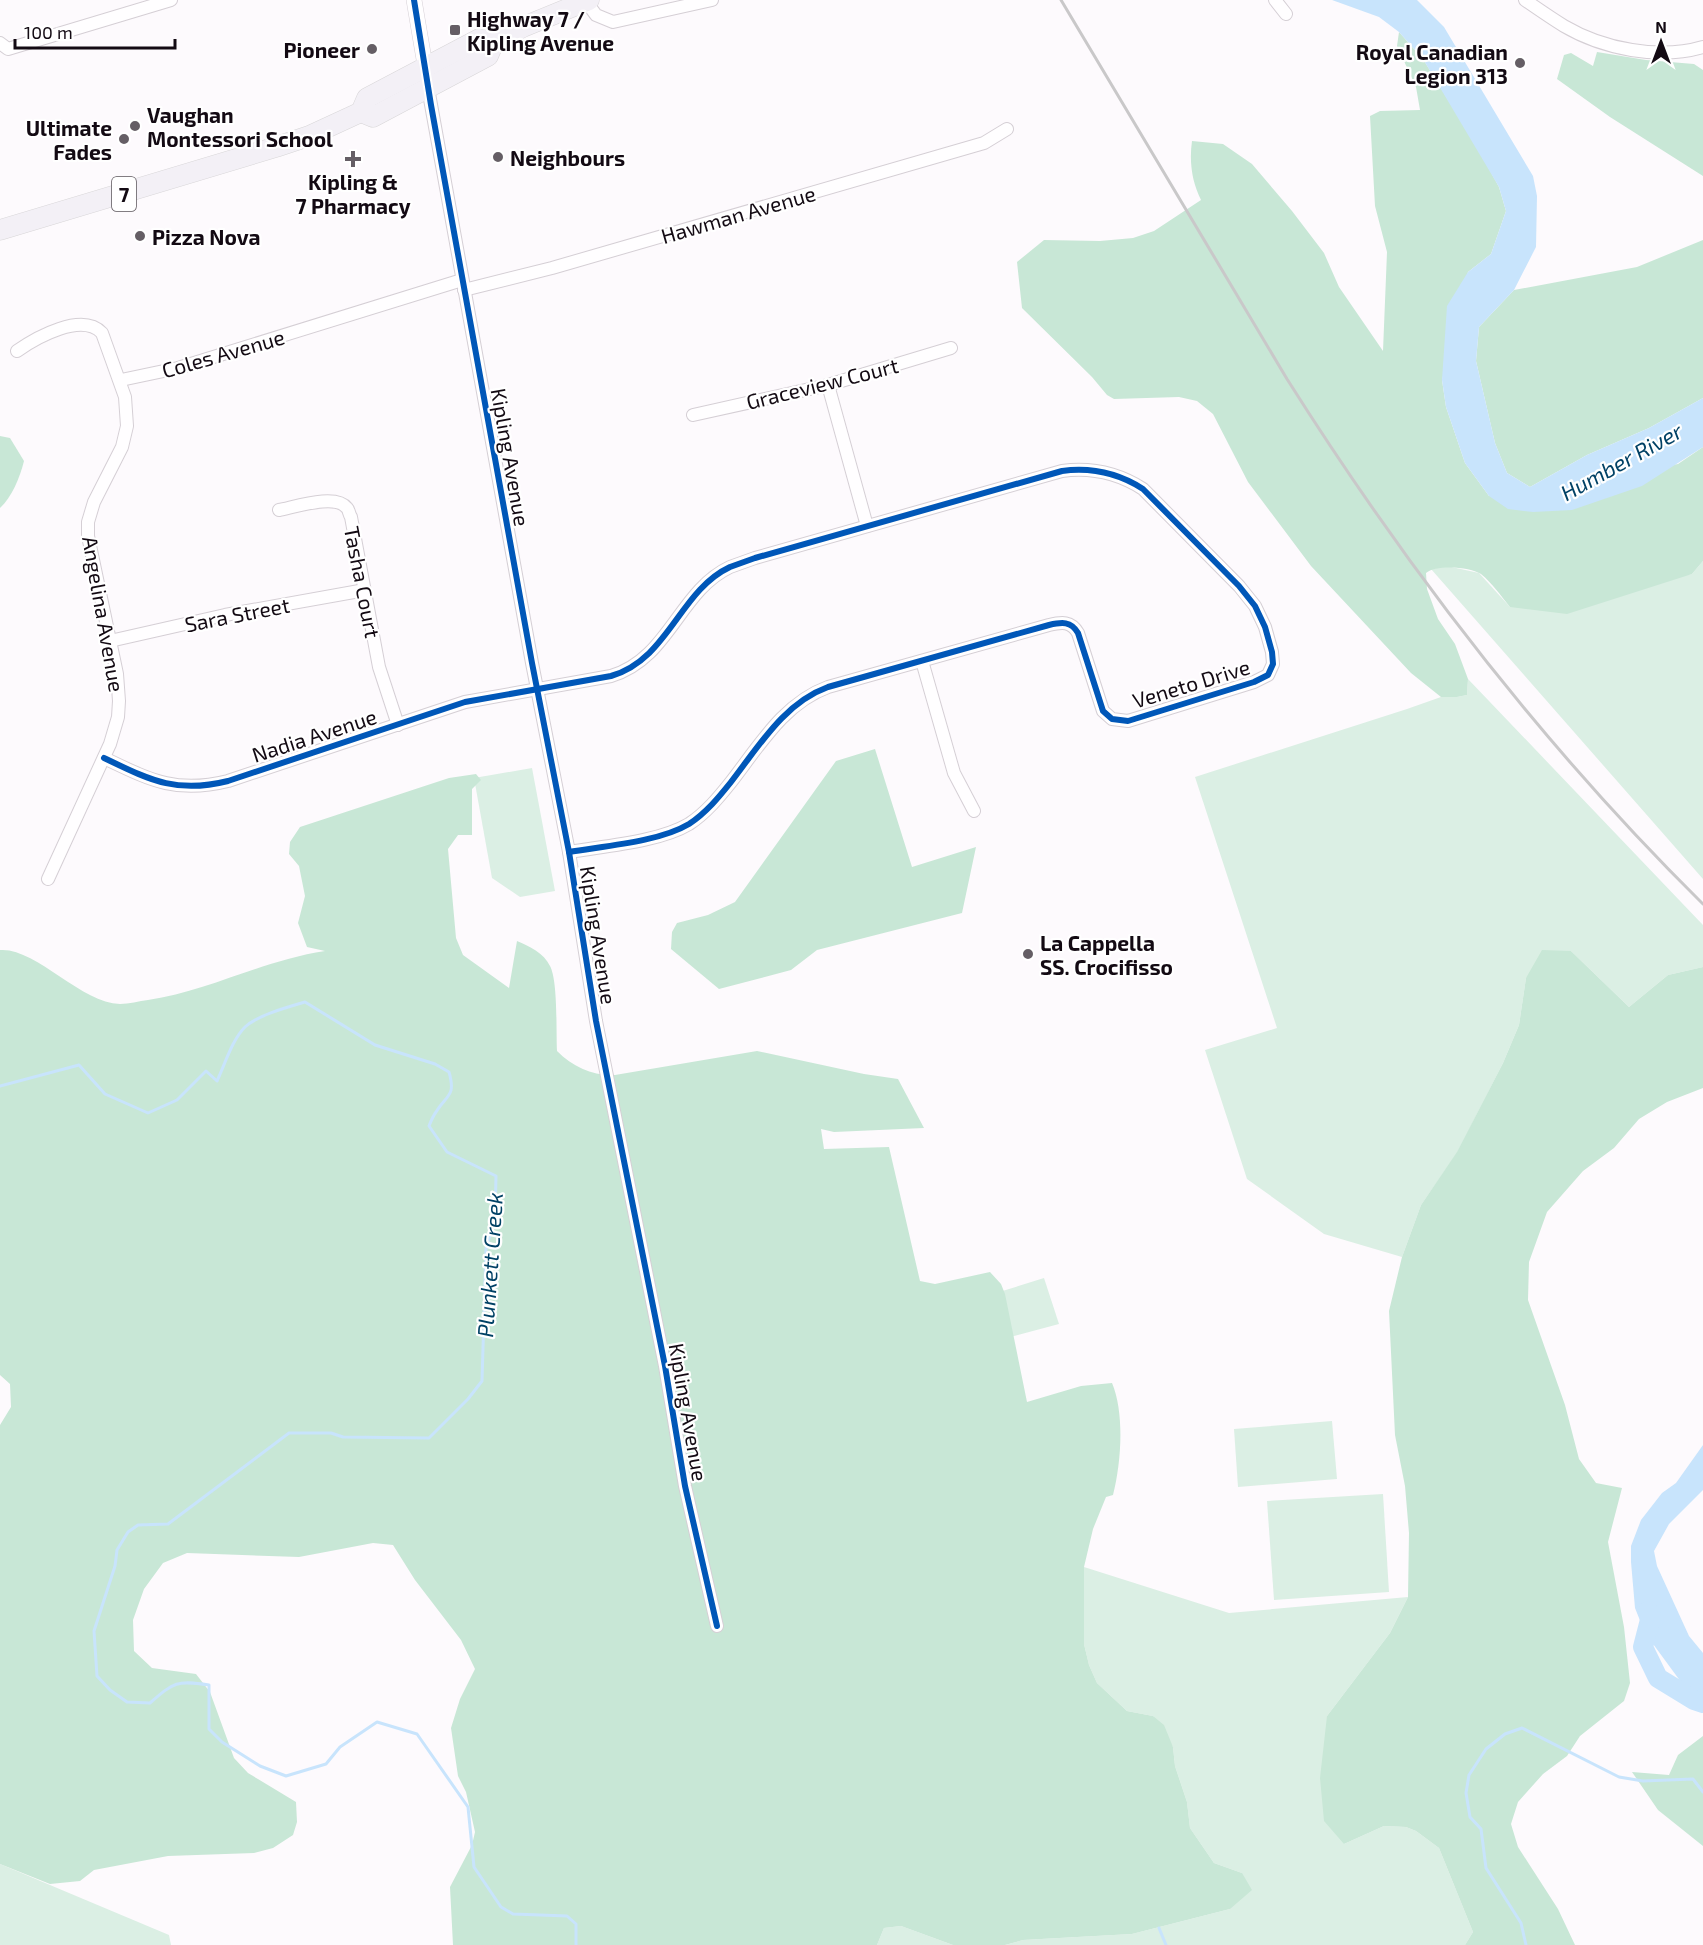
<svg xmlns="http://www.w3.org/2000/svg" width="1703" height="1945" viewBox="0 0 1703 1945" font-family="'Exo 2',sans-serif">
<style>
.green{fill:#dbefe4}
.forest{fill:#c8e7d6}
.water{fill:#c8e4fc}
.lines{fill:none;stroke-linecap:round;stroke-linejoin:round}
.stream{stroke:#c8e4fc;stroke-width:3}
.river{stroke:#c8e4fc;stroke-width:20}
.minor-casing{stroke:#d5cfd5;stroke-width:14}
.tertiary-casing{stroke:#d5cfd5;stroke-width:16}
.primary-casing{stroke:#d8d6d8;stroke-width:21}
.minor{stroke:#fffeff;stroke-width:12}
.tertiary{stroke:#fffeff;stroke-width:15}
.primary{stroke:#f3f0f6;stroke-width:20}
.rail{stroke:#c9c8c9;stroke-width:3}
.cycleway-casing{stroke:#fff;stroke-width:10}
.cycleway{stroke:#0057b8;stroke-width:6}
.poi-dot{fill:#655e65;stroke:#fff;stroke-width:2}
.labels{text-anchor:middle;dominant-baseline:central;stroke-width:4.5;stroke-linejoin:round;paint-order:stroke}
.shield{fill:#fff;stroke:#5a545a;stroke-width:1.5}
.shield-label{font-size:20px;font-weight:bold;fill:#130a13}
.poi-label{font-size:21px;font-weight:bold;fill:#130a13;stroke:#fff;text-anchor:start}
.street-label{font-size:21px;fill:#130a13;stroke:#fff}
.water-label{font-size:22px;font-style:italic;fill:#004165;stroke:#fff}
</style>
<rect width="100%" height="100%" fill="#fdfafd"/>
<!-- green -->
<g class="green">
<polygon points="1703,561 1703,879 1431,569 1447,566 1479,573 1510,607 1692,574"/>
<polygon points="1468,679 1703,925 1703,967 1668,975 1629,1007 1571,951 1526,978 1519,1025 1503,1063 1457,1153 1421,1205 1402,1257 1324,1234 1247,1179 1205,1050 1277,1028 1195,777 1407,709 1441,697 1457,697 1467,695"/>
<polygon points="532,768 555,891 520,897 492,878 474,778"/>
<polygon points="1044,1278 1059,1324 1010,1337 996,1293"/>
<polygon points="1332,1421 1337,1479 1238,1487 1234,1429"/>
<polygon points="1383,1494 1389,1592 1274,1600 1267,1501"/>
<polygon points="1084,1567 1229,1613 1408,1597 1390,1633 1327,1716 1344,1844 1384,1826 1406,1827 1416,1831 1439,1848 1473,1932 1465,1945 1005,1945 1023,1940 1132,1934 1230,1909 1242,1873 1214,1863 1190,1828 1187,1802 1175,1766 1173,1747 1153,1716 1127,1711 1097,1683 1089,1665 1084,1644"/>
<polygon points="0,1864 169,1935 171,1945 0,1945"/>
<polygon points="901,1926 953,1945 877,1945 884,1928"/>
</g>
<!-- forest -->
<g class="forest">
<path d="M1399,32L1423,59L1477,147L1499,187L1506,211L1491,254L1468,272L1442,380L1446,407L1465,463L1489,496L1678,464L1703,447V561L1692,574L1567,614L1510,607C1501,596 1492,583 1481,574C1471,567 1436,564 1426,573L1427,589L1438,619L1455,644L1468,679L1467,695L1457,697H1441L1411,673L1311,566L1248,482L1213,414L1197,401L1179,397L1114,399L1107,395L1092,377L1022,308L1017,262L1044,240L1100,241L1133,238L1154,231L1201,200C1192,182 1189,162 1192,141L1223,144L1252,164L1292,211L1324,253L1339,287L1383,351L1387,252L1375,206L1370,116L1380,111L1420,110L1416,87L1397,46Z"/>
<polygon points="1597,52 1646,60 1694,64 1703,70 1703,176 1610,117 1557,79 1564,55 1571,53 1593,66"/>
<polygon points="1703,240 1703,398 1649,428 1587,455 1530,487 1507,473 1495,443 1476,361 1479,327 1514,290 1637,267"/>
<path d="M0,436L10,438L24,461C20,477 12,497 0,508Z"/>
<polygon points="875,749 912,867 976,847 962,913 817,950 791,970 719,989 671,949 672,932 677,923 708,915 735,902 836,761"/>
<path d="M476,774L481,780L472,789V835H458L448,849L456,938L463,955L509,988L517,941C529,946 544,953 550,966C558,981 556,1031 557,1051C573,1067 593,1076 615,1075L757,1051L864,1074L898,1079L924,1128L834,1132L821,1129L824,1149L889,1147L920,1281L935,1284L990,1272L1001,1284L1005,1294L1027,1402L1081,1386L1112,1383C1125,1414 1121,1464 1113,1495L1106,1497L1093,1529L1084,1567V1644L1089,1665L1097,1683L1127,1711L1153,1716L1164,1725L1173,1747L1175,1766L1187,1802L1190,1828L1214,1863L1242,1873L1252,1890L1230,1909L1132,1934L1023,1940L1005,1945H953L901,1926L884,1928L877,1945H453L450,1887L472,1845L475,1832L466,1792L458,1776L451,1728L460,1699L475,1669L461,1640L415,1580L393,1545L373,1543L299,1557L187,1553L163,1563L144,1589L133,1620L134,1651L152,1668L196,1674L210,1692L234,1758L248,1773L296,1802L297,1822L293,1835L273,1848L254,1853L168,1856L94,1870L80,1881L50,1884L0,1864V1425L11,1407L10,1384L0,1375V950C35,947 81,1003 120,1004C129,1004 139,1001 148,1000C209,991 264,960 325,951L307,947L298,923L305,896L299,866L289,854L290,842L300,827L449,778Z"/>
<polygon points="1542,950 1571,951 1629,1007 1668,975 1703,967 1703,1088 1667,1102 1639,1119 1614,1148 1583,1171 1547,1212 1529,1262 1528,1300 1565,1405 1579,1459 1596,1483 1622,1488 1608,1542 1624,1627 1630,1683 1624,1701 1580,1736 1567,1756 1543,1774 1518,1802 1511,1824 1518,1847 1558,1909 1575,1945 1465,1945 1473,1932 1439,1848 1416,1831 1406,1827 1384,1826 1344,1844 1324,1821 1320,1778 1327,1716 1390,1633 1408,1597 1409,1533 1405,1486 1395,1435 1389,1311 1402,1257 1421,1205 1457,1152 1503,1063 1519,1025 1526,978"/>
<polygon points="1703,1736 1703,1846 1658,1810 1632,1772 1669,1775 1678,1755"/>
</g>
<!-- water -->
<g class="water">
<polygon points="1332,0 1417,0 1444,27 1533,176 1537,196 1536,247 1514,290 1479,327 1476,361 1495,443 1507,473 1530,487 1587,455 1649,428 1703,398 1703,447 1642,486 1572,510 1533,512 1508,509 1489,496 1465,463 1446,407 1442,380 1447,306 1468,272 1491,254 1506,211 1499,187 1423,59 1399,32 1379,17"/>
<polygon points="1703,1445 1703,1490 1669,1524 1654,1551 1657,1566 1689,1636 1703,1653 1703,1697 1692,1697 1645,1633 1635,1608 1631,1562 1631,1546 1641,1520 1662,1493 1676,1483"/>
</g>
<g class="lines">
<!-- stream -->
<g class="stream">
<path d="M0,1086L79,1065L105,1094L148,1113L177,1100L206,1071L217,1081C225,1064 232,1040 245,1027C258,1015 288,1007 305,1002L375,1045L435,1064L449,1072C456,1097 447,1094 436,1112C433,1116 431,1121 429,1126L447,1152L496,1176L495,1217L486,1249L482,1381L468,1399L429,1438L343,1437L331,1433H289L168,1524L138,1525L128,1532L117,1550L115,1566L94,1631L97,1676L110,1690L127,1702L150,1703C174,1682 177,1680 209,1685V1729L222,1742L260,1766L286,1776L326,1764L340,1747L377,1722L417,1734L468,1807L474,1867L501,1907L513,1914L567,1916L576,1924V1945"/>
<polyline points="1159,1928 1166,1945"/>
<polyline points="1526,1945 1521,1923 1486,1868 1481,1829 1470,1817 1466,1793 1469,1775 1486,1749 1505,1734 1522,1728 1619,1777 1643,1781 1693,1779 1703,1792"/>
</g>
<!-- river -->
<polyline class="river" points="1648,1611 1651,1616 1643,1647 1658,1678 1694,1700 1703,1703"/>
<!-- minor casing -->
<g class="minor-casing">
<g id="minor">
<polyline points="585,0 596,15 613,22 712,0"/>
<polyline points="1275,0 1286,14"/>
<path d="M1525,0C1538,9 1551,18 1564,26C1603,49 1659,60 1703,47"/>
<polyline points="0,43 8,49 171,0"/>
<polyline points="428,88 532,663 569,852 596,1021 665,1366 685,1486 717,1626"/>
<polyline points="464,290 552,268 984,143 1007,129"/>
<path d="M17,351C37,337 82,312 102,333L125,397L127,426L122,447L94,502L88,522V536L117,674L119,701L118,717L110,744L48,879"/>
<polyline points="121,380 178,368 462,280"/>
<polyline points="828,385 867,526"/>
<polyline points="693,415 828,385 951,348"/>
<path d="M279,510C295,507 336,493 347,508C349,510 349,514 351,517L379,667L398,725"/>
<polyline points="110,641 225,615 365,590"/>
<polyline points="922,661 954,773 974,811"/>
<path d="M104,758C150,780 176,794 228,781L465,702L611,676C669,659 679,591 730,567L755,558L1062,471C1092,467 1118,473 1143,489L1239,586L1255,606L1265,627L1272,652L1273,664L1268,675L1254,682L1128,721L1112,719L1103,711L1078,633C1071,621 1062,622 1049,625L828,687C784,703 759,746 731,782C719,797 706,813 689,824C659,842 604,846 569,852"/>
</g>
</g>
<!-- tertiary casing -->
<g class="tertiary-casing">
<polyline id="tertiary" points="414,0 427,77"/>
</g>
<!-- primary casing -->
<g class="primary-casing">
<g id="primary">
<polyline points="361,112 373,117 488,56 494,42"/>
<polyline points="0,230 276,147 309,136 361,112 367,98 479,39 494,42 523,27 589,0"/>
</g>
</g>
<!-- minor -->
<use href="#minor" class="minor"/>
<!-- tertiary -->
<use href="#tertiary" class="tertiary"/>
<!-- primary -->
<use href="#primary" class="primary"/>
<!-- rail -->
<path class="rail" d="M1061,0L1287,379C1407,569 1543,746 1703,904"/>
<!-- cycleway casing -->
<g class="cycleway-casing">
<g id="cycleway">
<polyline points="414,0 431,105 532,663 569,852 596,1021 665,1366 685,1486 717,1626"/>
<path d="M104,758C150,780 176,794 228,781L465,702L611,676C669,659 679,591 730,567L755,558L1062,471C1092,467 1118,473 1143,489L1239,586L1255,606L1265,627L1272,652L1273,664L1268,675L1254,682L1128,721L1112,719L1103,711L1078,633C1071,621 1062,622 1049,625L828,687C784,703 759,746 731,782C719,797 706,813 689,824C659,842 604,846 569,852"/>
</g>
</g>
<!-- cycleway -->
<use href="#cycleway" class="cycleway"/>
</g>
<!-- markers -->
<g class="poi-dot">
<rect x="449" y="24" width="12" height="12" rx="3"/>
<circle cx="372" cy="49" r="6"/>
<circle cx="1520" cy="63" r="6"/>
<circle cx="135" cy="126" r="6"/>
<circle cx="124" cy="139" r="6"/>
<circle cx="498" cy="157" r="6"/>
<path d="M350 150h6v6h6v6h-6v6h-6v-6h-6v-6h6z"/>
<circle cx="140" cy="236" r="6"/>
<circle cx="1028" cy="954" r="6"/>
</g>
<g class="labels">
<!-- shield labels -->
<rect class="shield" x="112" y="177" width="24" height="34" rx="4.5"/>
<g class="shield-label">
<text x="124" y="194">7</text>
</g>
<!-- poi labels -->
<g class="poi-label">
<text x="467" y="18">Highway 7 /<tspan x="467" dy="24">Kipling Avenue</tspan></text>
<text x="360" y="49" text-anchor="end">Pioneer</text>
<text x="1508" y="51" text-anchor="end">Royal Canadian<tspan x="1508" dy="24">Legion 313</tspan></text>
<text x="147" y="114">Vaughan<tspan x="147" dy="24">Montessori School</tspan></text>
<text x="112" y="127" text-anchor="end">Ultimate<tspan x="112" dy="24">Fades</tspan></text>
<text x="510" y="157">Neighbours</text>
<text x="353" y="181" text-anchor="middle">Kipling &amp;<tspan x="353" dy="24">7 Pharmacy</tspan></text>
<text x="152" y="236">Pizza Nova</text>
<text x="1040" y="942">La Cappella<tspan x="1040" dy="24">SS. Crocifisso</tspan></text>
</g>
<!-- street labels -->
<g class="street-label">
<text transform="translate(738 214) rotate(-16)">Hawman Avenue</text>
<text transform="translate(223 353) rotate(-16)">Coles Avenue</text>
<text transform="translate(822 383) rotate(-14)">Graceview Court</text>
<text transform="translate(511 457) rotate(80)">Kipling Avenue</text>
<text transform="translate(363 582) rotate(79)">Tasha Court</text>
<text transform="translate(104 614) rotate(80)">Angelina Avenue</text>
<text transform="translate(237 614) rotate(-11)">Sara Street</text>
<text transform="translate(1191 683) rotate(-17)">Veneto Drive</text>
<text transform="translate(314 735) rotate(-18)">Nadia Avenue</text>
<text transform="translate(599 935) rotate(81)">Kipling Avenue</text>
<text transform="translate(689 1412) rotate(80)">Kipling Avenue</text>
</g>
<!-- water labels -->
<g class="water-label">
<text transform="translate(1621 461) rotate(-29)">Humber River</text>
<text transform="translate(489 1265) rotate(-86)">Plunkett Creek</text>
</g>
</g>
<!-- north arrow -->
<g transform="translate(1661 42)" stroke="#ffffff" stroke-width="4.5" paint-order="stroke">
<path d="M0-4.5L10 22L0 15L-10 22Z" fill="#130a13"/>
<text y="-9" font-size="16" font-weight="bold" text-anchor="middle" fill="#130a13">N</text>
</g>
<!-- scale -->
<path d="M15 39v9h160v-9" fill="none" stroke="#130a13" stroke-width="3"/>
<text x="24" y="39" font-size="18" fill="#130a13" stroke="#ffffff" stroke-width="4.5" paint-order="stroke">100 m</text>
</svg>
